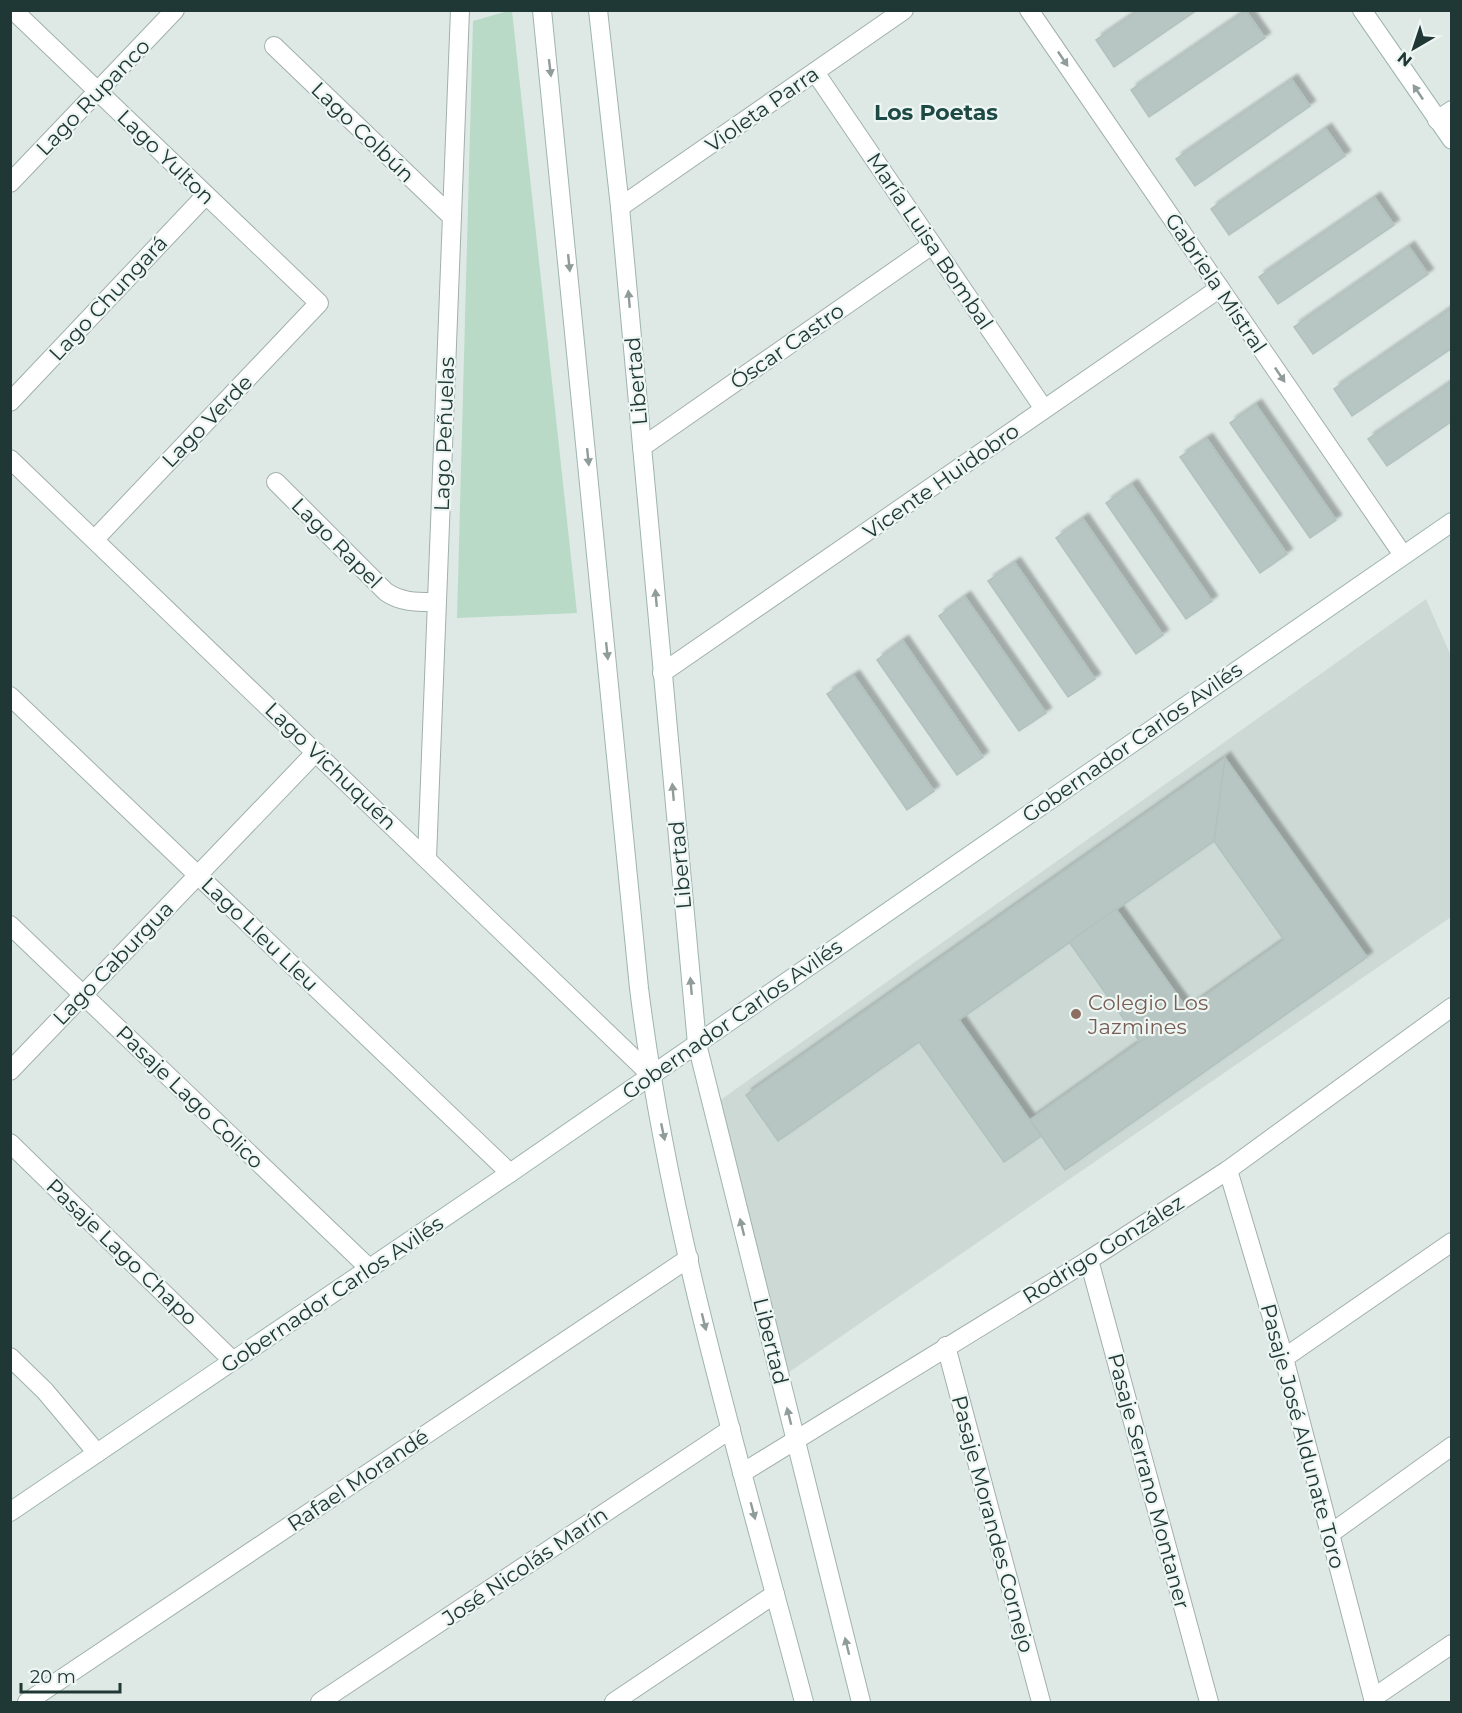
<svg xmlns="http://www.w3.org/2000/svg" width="1462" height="1713" viewBox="0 0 1462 1713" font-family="Montserrat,sans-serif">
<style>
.built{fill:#cdd9d5}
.green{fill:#b8dac6}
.building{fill:#b7c6c2;stroke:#b1c2be;stroke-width:1.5;filter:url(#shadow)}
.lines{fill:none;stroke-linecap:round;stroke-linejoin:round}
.street-casing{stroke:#a1b0ad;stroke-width:20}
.secondary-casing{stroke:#9eb4b0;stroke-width:20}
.street{stroke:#fff;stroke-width:18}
.secondary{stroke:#fff;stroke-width:18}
.oneway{fill:#909c9a}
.education-dot{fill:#8d6e63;stroke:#eef6f3;stroke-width:2}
.labels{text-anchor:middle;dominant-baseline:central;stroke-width:4.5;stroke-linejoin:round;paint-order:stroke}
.street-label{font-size:21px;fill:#203835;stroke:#eef6f3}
.education-label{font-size:21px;fill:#785e54;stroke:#eef6f3;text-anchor:start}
.neighbourhood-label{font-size:22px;font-weight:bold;fill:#1e4945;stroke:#eef6f3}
</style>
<defs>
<filter id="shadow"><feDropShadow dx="5.5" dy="-5.5" stdDeviation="1.5" flood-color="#0004"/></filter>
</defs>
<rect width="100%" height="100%" fill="#dee9e6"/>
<!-- built -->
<polygon class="built" points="1426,599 1451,656 1451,917 782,1377 705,1111"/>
<!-- green -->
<polygon class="green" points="508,11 512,11 577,613 457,618 473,21"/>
<!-- building -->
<g class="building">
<polygon points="1140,10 1197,10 1114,67 1096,40"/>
<polygon points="1246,11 1265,38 1149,117 1131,90"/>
<polygon points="1292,80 1310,106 1195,186 1176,159"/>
<polygon points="1326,129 1345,156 1229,235 1211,209"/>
<polygon points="1375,198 1394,225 1278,304 1259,277"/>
<polygon points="1409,247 1428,274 1313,354 1294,327"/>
<polygon points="1449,310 1452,313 1452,348 1352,416 1334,389"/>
<polygon points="1452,382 1452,421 1387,466 1368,439"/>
<polygon points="1256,405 1336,520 1310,538 1230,423"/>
<polygon points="1207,439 1287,554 1260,573 1180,457"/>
<polygon points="1132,485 1212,601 1186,619 1106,503"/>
<polygon points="1083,519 1163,635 1136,654 1056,538"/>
<polygon points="1015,563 1095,679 1068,697 988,581"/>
<polygon points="965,597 1046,713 1019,731 939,616"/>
<polygon points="903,641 983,757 957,775 877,660"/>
<polygon points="854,676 934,791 907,810 827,694"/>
<polygon points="1225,758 1367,957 1065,1170 1030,1120 1284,940 1214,841"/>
<polygon points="1225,758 1214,841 959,1020 1041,1136 1004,1162 919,1042 778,1141 746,1095"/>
<polygon points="1116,909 1187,1009 1140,1042 1069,942"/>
</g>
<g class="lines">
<!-- street casing -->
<g class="street-casing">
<g id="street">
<polyline points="13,10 319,303 95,539"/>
<polyline points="1029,10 1403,555"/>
<polyline points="274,46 452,217"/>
<polyline points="815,72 1044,409"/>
<polyline points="1437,120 1452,110"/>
<polyline points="10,183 175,10"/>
<polyline points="620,207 904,10"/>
<polyline points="10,402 206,195"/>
<polyline points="642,447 932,245"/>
<polyline points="10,459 651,1075"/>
<path d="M276,482L386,592C402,603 419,602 437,602"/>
<polyline points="662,673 1220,288"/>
<polyline points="10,696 510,1173"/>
<polyline points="427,858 460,10"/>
<polyline points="10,925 369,1268"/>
<polyline points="10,1071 316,752"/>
<polyline points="10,1143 233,1361"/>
<polyline points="1228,1170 1284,1358 1374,1702"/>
<polyline points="1089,1260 1209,1702"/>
<polyline points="946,1346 1041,1702"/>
<polyline points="10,1357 45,1391 97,1453"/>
<polyline points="1284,1358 1452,1242"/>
<polyline points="742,1473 1089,1260 1228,1170 1452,1007"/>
<polyline points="1330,1534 1452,1446"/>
<polyline points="1373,1698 1452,1644"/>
<polyline points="27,1702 689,1258"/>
<polyline points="320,1702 731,1429"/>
<polyline points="614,1702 775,1594"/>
</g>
</g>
<!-- secondary casing -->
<g class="secondary-casing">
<g id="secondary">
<path d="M542,10L639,988C669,1231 742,1467 804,1702"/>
<polyline points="598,10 620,207 697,1044 861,1702"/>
<polyline points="1362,10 1452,140"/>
<polyline points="10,1512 510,1173 1452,522"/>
</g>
</g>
<!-- street -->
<use href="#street" class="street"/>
<!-- secondary -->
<use href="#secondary" class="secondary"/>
</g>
<!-- one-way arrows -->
<defs><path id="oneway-solid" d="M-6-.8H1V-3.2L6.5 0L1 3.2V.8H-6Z" transform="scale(1.5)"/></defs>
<g class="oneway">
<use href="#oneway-solid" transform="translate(1063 59) rotate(56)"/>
<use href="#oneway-solid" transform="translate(550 68) rotate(83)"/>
<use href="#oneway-solid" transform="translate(1418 92) rotate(-124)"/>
<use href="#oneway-solid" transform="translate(569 263) rotate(84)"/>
<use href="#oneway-solid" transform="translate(629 299) rotate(-95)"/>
<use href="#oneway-solid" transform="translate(1280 375) rotate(56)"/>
<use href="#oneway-solid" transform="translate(588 457) rotate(84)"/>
<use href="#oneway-solid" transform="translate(656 598) rotate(-95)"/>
<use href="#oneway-solid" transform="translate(607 651) rotate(84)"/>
<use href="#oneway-solid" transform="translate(673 792) rotate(-95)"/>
<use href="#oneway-solid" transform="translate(691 986) rotate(-95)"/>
<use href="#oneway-solid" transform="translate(663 1132) rotate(78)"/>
<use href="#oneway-solid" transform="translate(742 1227) rotate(-104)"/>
<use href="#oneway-solid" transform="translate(704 1322) rotate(76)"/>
<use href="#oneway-solid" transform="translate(789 1416) rotate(-104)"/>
<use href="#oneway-solid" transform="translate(753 1511) rotate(75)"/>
<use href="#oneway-solid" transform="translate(847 1646) rotate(-104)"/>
</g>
<!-- markers -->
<circle class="education-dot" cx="1076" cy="1014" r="6"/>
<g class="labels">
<!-- street labels -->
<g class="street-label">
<text transform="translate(93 97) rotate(-46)">Lago Rupanco</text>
<text transform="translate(762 109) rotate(-35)">Violeta Parra</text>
<text transform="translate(363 132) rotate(44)">Lago Colbún</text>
<text transform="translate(166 157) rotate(44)">Lago Yulton</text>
<text transform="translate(930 241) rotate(56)">María Luisa Bombal</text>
<text transform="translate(1216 283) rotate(56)">Gabriela Mistral</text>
<text transform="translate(108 298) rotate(-47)">Lago Chungará</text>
<text transform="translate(787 346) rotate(-35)">Óscar Castro</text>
<text transform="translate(636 381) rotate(-95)">Libertad</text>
<text transform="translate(207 421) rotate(-46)">Lago Verde</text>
<text transform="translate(444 434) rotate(-88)">Lago Peñuelas</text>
<text transform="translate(941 481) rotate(-35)">Vicente Huidobro</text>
<text transform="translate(337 543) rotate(45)">Lago Rapel</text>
<text transform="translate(1132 742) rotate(-35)">Gobernador Carlos Avilés</text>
<text transform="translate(331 766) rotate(44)">Lago Vichuquén</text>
<text transform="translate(680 865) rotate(-95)">Libertad</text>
<text transform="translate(260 934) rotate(44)">Lago Lleu Lleu</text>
<text transform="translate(113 963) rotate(-46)">Lago Caburgua</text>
<text transform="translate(732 1019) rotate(-35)">Gobernador Carlos Avilés</text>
<text transform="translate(190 1097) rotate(44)">Pasaje Lago Colico</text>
<text transform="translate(1103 1249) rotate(-32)">Rodrigo González</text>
<text transform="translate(122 1252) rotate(44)">Pasaje Lago Chapo</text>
<text transform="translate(332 1294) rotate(-34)">Gobernador Carlos Avilés</text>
<text transform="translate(771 1341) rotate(76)">Libertad</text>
<text transform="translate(1303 1436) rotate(75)">Pasaje José Aldunate Toro</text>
<text transform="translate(358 1480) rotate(-34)">Rafael Morandé</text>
<text transform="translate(1149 1481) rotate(75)">Pasaje Serrano Montaner</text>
<text transform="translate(993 1524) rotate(75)">Pasaje Morandes Cornejo</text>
<text transform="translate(525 1566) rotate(-34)">José Nicolás Marín</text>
</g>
<!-- education labels -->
<g class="education-label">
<text x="1088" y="1002">Colegio Los<tspan x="1088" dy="24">Jazmines</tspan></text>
</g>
<!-- neighbourhood labels -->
<g class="neighbourhood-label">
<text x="936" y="112">Los Poetas</text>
</g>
</g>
<!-- border -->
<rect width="1462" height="1713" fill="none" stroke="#203835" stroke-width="24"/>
<!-- north arrow -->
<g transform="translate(1414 48) rotate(219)" stroke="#eef6f3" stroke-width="4.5" paint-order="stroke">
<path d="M0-4.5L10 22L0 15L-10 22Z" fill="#203835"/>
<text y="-9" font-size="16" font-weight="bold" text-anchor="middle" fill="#203835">N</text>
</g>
<!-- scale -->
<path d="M21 1683v9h99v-9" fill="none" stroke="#203835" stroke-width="3"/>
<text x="30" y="1683" font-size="18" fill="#203835" stroke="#eef6f3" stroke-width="4.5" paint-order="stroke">20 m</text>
</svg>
